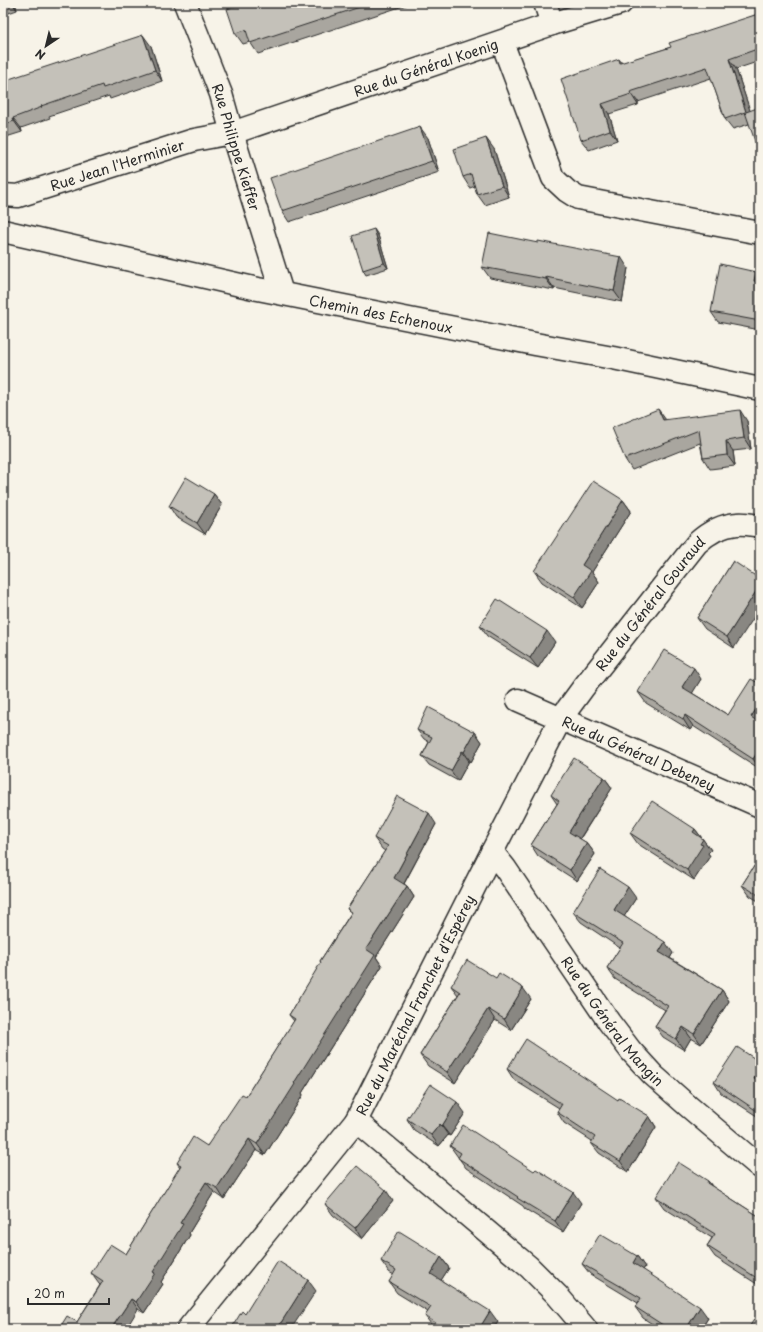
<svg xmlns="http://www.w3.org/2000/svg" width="763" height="1332" viewBox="0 0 763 1332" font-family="'Playpen Sans',sans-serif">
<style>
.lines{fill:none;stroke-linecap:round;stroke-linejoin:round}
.minor-casing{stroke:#2b2b2b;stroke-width:25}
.minor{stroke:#f7f3e8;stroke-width:22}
.wall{fill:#a9a69f;stroke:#2b2b2b}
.shaded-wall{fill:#898782;stroke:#2b2b2b}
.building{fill:#c4c1b9;stroke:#2b2b2b}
.labels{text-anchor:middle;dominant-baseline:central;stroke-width:4;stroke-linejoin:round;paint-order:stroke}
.street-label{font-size:14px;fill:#2b2b2b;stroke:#f7f3e8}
</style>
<rect width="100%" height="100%" fill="#f7f3e8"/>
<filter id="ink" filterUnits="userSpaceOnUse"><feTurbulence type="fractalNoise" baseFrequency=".025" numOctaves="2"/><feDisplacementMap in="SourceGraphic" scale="8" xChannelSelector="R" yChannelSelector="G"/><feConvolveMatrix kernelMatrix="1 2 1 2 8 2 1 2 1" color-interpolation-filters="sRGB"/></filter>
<g filter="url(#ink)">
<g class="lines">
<!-- minor casing -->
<g class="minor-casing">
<g id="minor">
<path id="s1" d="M185,3L221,94L232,133L282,293"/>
<polyline points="545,3 552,24"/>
<polyline points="502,42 553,178 567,191 578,198 760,233"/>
<path id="s2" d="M3,195L18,196L194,140L232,133L552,24L621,3"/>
<path id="s3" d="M3,231L258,289L535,344L613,358L760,389"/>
<path id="s4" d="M518,700L760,806"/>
<path id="s5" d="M492,852L505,868L609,1022L631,1051L653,1075L688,1106L760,1167"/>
<polyline points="188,1329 356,1121"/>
<path id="s6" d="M586,1329L557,1295L529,1267L356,1121L492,852L561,718L583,688L697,543C708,533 722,525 737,524C745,523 753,525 760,526"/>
</g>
</g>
<!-- minor -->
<use href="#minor" class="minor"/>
</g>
<!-- wall -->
<g class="wall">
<polygon points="3,3 15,3 17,10 3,15"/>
<polygon points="246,3 412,3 258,54 250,42 243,44 235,33"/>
<polygon points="758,14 760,18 760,61 736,69 750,111 749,124 733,129 725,119 711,78 638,102 638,105 609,114 617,140 589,150 581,140 619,59 622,63 671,47"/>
<polygon points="151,46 162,81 110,99 109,96 49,116 50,118 21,128 22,132 3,138 3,81"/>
<polygon points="428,138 439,172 289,222 282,211"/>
<polygon points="494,149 509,197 485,205 477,194 475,186 470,188 463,177"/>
<polygon points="378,235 388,268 366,275 363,270"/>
<polygon points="482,267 628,268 622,302 554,288 554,290 490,278"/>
<polygon points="756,272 760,277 760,330 718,322 711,312"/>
<polygon points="666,420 747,421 751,449 733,451 735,466 710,469 703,458 700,443 632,470 625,459"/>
<polygon points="214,494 222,505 205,534 176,517 169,506"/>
<polygon points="623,500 631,511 592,572 599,582 582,608 542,582 534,571"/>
<polygon points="733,561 734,648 705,629 697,618"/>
<polygon points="480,626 555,642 538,668 487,636"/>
<polygon points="701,679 692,693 728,715 760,684 760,769 693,726 690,730 646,703 638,692"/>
<polygon points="417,730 475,732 482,742 471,762 469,761 458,781 429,765 422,756 429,742 424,739"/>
<polygon points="604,777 612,788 580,839 587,843 595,854 577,881 538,856 531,845 557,804 551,795"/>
<polygon points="436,824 404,884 407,886 414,897 376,957 382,966 302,1093 303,1095 265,1155 256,1150 224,1199 214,1192 189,1233 190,1235 161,1282 163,1284 144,1313 138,1309 77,1322 100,1285 99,1284 91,1273 126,1254 180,1167 177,1163 207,1146 246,1096 294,1021 289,1015 321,963 320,961 351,913 347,909 385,851 382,849 374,838"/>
<polygon points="695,829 711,850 708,853 710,856 694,880 638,844 630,833"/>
<polygon points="760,857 760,902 750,896 742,885"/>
<polygon points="636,898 624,916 673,953 670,958 722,990 729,1001 701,1044 691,1038 684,1050 663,1037 655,1026 665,1010 615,979 607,968 620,948 581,922 573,912"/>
<polygon points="451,986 531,999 511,1030 495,1020 455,1083 428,1066 420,1055 458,995"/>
<polygon points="760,1062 760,1127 757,1123 760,1118 721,1093 714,1082"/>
<polygon points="507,1069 618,1100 649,1116 656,1127 628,1172 599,1153 591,1143 592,1141 564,1123 557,1112 559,1108 514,1080"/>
<polygon points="465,1113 450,1136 448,1135 439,1146 414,1130 407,1119"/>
<polygon points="450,1146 581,1203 563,1232 525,1209 523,1206 466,1168"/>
<polygon points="708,1181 713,1187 760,1217 760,1286 715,1257 707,1246 712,1238 664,1208 656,1197"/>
<polygon points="393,1201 362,1239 333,1215 325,1204"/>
<polygon points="637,1256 645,1267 643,1270 708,1318 701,1329 660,1329 643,1318 635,1307 638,1303 590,1274 582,1264"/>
<polygon points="441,1257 449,1268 441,1280 498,1322 493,1329 435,1329 433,1327 425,1316 428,1312 397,1293 389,1282 394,1275 389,1272 381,1261"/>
</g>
<!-- shaded-wall -->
<g class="shaded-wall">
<polygon points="12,3 15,3 17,10"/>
<polygon points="143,35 151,46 162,81 155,70"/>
<polygon points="729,59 736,69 754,122 746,112"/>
<polygon points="630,92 638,102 638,105 631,94"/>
<polygon points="602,104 609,114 617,140 610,130"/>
<polygon points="13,118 21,128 22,132 14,121"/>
<polygon points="420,127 428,138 439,172 432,161"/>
<polygon points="486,138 494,149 509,197 502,186"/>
<polygon points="374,229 378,235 388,268 384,263"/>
<polygon points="621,257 628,268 622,302 614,291"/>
<polygon points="756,272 760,277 760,289 754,281"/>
<polygon points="546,277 554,288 554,290 546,279"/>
<polygon points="658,409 666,420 663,420"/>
<polygon points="740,410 747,421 751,449 744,438"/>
<polygon points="726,441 733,451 735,466 727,455"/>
<polygon points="214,494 222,505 205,534 197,523"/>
<polygon points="623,500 631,511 592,572 599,582 582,608 574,597 582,565"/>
<polygon points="760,585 760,608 734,648 727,637"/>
<polygon points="547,631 555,642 538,668 530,658"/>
<polygon points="694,668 701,679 690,697 682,687"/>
<polygon points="760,703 760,726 751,717"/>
<polygon points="685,715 693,726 690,730 683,719"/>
<polygon points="475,732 482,742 471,762 464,752"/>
<polygon points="760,748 760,769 753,759"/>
<polygon points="462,751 469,761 458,781 451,771"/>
<polygon points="604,777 612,788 577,843 569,832"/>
<polygon points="429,813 436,824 401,889 394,878"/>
<polygon points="695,829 711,850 708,853 710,856 694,880 687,870 693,832"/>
<polygon points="587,843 595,854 577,881 570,870"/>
<polygon points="407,886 414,897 376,957 382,966 302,1093 303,1095 265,1155 257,1144 294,1083 366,949"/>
<polygon points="628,887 636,898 622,920 614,910"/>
<polygon points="665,942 673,953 667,963 659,952"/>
<polygon points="523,988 531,999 511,1030 504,1019"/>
<polygon points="722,990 729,1001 701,1044 694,1034"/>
<polygon points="488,1009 495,1020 455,1083 447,1072"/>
<polygon points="683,1027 691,1038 684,1050 676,1039"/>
<polygon points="760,1069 760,1088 754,1079"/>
<polygon points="457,1102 465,1113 450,1136 442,1126"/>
<polygon points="649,1116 656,1127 628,1172 620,1161"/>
<polygon points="440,1124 448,1135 439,1146 431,1135"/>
<polygon points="249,1139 256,1150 224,1199 217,1188"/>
<polygon points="708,1181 716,1192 707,1183"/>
<polygon points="206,1182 214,1192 189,1233 190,1235 161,1282 163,1284 144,1313 136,1302 180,1223"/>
<polygon points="386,1190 393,1201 362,1239 355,1228"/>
<polygon points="573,1192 581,1203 563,1232 555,1221"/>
<polygon points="637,1256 645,1267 640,1274 633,1263"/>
<polygon points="441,1257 449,1268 438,1285 431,1274"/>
<polygon points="308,1280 316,1291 291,1329 277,1329"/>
<polygon points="131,1299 138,1309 126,1329 111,1329"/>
<polygon points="700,1307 708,1318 701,1329 686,1329"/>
<polygon points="490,1311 498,1322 493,1329 479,1329"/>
</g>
<!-- building -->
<g class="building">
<polygon points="246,3 372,3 250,43 246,30 235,33 227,9"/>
<polygon points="758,14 760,22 760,48 729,59 746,112 760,107 760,156 745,112 725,119 707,67 630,92 631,94 602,104 610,130 581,140 561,79 619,59 620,63 671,47 669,43"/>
<polygon points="143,35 155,70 103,88 102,85 41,106 42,107 13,118 14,121 3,125 3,81"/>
<polygon points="420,127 432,161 282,211 270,178"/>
<polygon points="486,138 502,186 477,194 471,174 463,177 454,149"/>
<polygon points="374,229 384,263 363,270 352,236"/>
<polygon points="489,233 538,243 538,241 621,257 614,291 546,277 546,279 482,267"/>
<polygon points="720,264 756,272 754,281 760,282 760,321 711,312"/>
<polygon points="658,409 663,420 740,410 744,438 726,441 727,455 703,458 699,430 625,459 612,428"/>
<polygon points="186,477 214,494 197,523 169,506"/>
<polygon points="593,481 623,500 582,565 591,571 574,597 534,571"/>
<polygon points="733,561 760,579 760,585 727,637 697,618"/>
<polygon points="497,599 547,631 530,658 480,626"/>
<polygon points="664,650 694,668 682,687 728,715 751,679 760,684 760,703 751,717 760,723 760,748 753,759 685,715 683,719 638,692"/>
<polygon points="428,707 475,732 464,752 462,751 451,771 422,756 432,737 417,730"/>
<polygon points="574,758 604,777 569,832 587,843 570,870 531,845 559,801 551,795"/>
<polygon points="397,796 429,813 394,878 407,886 366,949 375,955 294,1083 295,1084 257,1144 249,1139 217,1188 206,1182 180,1223 183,1224 153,1272 155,1273 136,1302 131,1299 111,1329 59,1329 67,1316 77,1322 103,1281 91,1273 110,1244 126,1254 181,1165 177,1163 193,1137 207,1146 242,1094 246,1096 295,1019 289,1015 321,962 320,961 352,912 347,909 388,846 374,838"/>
<polygon points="652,801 695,829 693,832 703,839 700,844 703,845 687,870 630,833"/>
<polygon points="760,857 760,896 742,885"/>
<polygon points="600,869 628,887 614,910 665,942 659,952 722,990 694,1034 683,1027 676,1039 655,1026 668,1006 607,968 623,943 573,912"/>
<polygon points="467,960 496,978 499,973 523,988 504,1019 488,1009 447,1072 420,1055 460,992 451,986"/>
<polygon points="526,1039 618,1100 619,1098 649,1116 620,1161 591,1143 595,1137 557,1112 562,1104 507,1069"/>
<polygon points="737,1047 760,1062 760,1069 754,1079 760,1083 760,1113 714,1082"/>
<polygon points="430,1084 457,1102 442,1126 440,1124 431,1135 407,1119"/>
<polygon points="760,1118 760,1124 757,1123"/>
<polygon points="463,1125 534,1171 536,1169 573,1192 555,1221 517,1198 518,1197 458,1158 461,1153 450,1146"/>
<polygon points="678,1162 708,1181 707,1183 760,1217 760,1233 759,1234 760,1234 760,1280 707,1246 715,1234 656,1197"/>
<polygon points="357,1166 386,1190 355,1228 325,1204"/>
<polygon points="399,1231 441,1257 431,1274 490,1311 479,1329 445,1329 425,1316 431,1307 389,1282 396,1270 381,1261"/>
<polygon points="600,1234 637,1256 633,1263 700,1307 686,1329 669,1329 635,1307 641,1298 582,1264"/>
<polygon points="278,1261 308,1280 277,1329 231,1329 242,1311 245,1314"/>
<polygon points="760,1310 760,1329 748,1329"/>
</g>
</g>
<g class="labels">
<!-- street labels -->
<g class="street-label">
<text stroke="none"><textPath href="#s2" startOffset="443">Rue du Général Koenig</textPath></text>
<text stroke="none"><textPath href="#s1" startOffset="153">Rue Philippe Kieffer</textPath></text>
<text stroke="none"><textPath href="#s2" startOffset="119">Rue Jean l'Herminier</textPath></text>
<text stroke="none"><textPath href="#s3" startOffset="387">Chemin des Echenoux</textPath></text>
<text stroke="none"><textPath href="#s6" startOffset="908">Rue du Général Gouraud</textPath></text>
<text stroke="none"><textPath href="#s4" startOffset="132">Rue du Général Debeney</textPath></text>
<text stroke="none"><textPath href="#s6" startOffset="441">Rue du Maréchal Franchet d'Espérey</textPath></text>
<text stroke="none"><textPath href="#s5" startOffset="208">Rue du Général Mangin</textPath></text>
</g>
</g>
<!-- margin -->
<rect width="763" height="1332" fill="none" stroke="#f7f3e8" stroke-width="16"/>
<rect x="8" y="8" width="747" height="1316" fill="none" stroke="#2b2b2b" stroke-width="1.5" filter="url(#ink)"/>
<!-- north arrow -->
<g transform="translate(46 46) rotate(215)" stroke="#f7f3e8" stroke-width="3" paint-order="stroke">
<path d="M0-3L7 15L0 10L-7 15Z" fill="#2b2b2b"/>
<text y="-6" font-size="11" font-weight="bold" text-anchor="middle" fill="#2b2b2b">N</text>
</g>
<!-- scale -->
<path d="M28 1298v6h81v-6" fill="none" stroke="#2b2b2b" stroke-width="2"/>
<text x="34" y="1298" font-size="12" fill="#2b2b2b" stroke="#f7f3e8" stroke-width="3" paint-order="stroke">20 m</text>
</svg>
